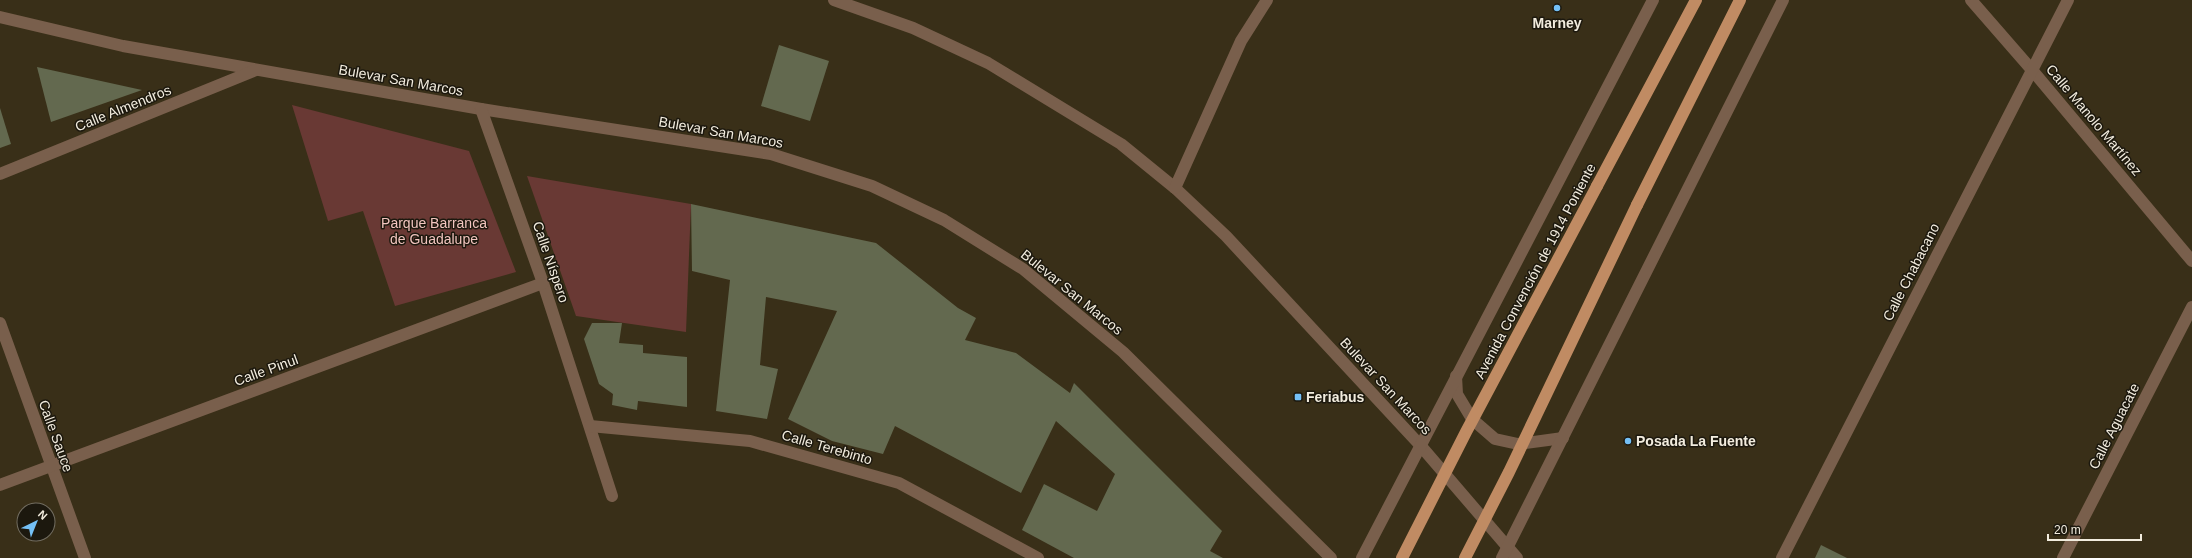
<svg xmlns="http://www.w3.org/2000/svg" width="2192" height="558" viewBox="0 0 2192 558" font-family="Arial,sans-serif">
<style>
.green{fill:#693934}
.building{fill:#63694f}
.lines{fill:none;stroke-linecap:round;stroke-linejoin:round}
.minor{stroke:#795f4c;stroke-width:12}
.major{stroke:#c08b63;stroke-width:12}
.major-bridge{stroke:#c08b63;stroke-width:12}
.poi-dot{fill:#74c0f6;stroke:#1c180e;stroke-width:1.5}
.labels{text-anchor:middle;dominant-baseline:central;stroke-width:3;stroke-linejoin:round;paint-order:stroke}
.poi-label{font-size:14px;font-weight:bold;fill:#f2ecde;stroke:#1c180e;text-anchor:start}
.street-label{font-size:14px;fill:#f2ecde;stroke:#1c180e}
.park-label{font-size:14px;fill:#f2c5bf;stroke:#1c180e}
</style>
<rect width="100%" height="100%" fill="#392f18"/>
<!-- green -->
<g class="green">
<polygon points="292,105 469,151 516,272 395,306 363,211 328,221"/>
<polygon points="527,176 691,204 686,332 576,316"/>
</g>
<!-- building -->
<g class="building">
<polygon points="779,45 829,61 810,121 761,106"/>
<polygon points="37,67 142,90 51,122"/>
<polygon points="0,108 11,144 0,148"/>
<polygon points="691,204 876,243 958,308 976,318 965,340 1016,353 1070,393 1074,383 1222,531 1210,551 1223,558 1074,558 1022,530 1044,484 1097,511 1115,474 1056,421 1021,493 895,426 883,454 832,441 788,419 837,311 766,297 760,365 778,369 767,419 716,411 730,280 692,271"/>
<polygon points="592,323 622,323 619,343 643,345 643,353 687,357 687,407 638,401 637,410 612,405 613,394 599,384 584,339"/>
<polygon points="1821,545 1847,558 1815,558"/>
</g>
<g class="lines">
<!-- minor -->
<g class="minor">
<polyline points="834,0 913,28 988,63 1121,144 1175,188 1226,236 1420,445 1517,558"/>
<polyline points="1971,0 2032,70 2192,261"/>
<polyline points="0,17 123,46 481,109 771,154 872,186 944,220 1023,269 1123,352 1331,558"/>
<polyline points="481,109 543,283 612,496"/>
<polyline points="0,174 256,70"/>
<polyline points="1175,188 1241,41 1267,0"/>
<polyline points="0,323 85,558"/>
<polyline points="1456,376 1457,394 1472,419 1495,439 1518,444 1563,438"/>
<polyline points="590,426 750,441 899,483 1038,558"/>
<polyline points="0,485 543,283"/>
<polyline points="1362,558 1653,0"/>
<polyline points="1502,558 1783,0"/>
<polyline points="1782,558 2068,0"/>
<polyline points="2063,558 2192,307"/>
</g>
<!-- major -->
<g class="major">
<polyline points="1597,186 1696,0"/>
<polyline points="1637,205 1740,0"/>
</g>
<!-- major-bridge -->
<g class="major-bridge">
<polyline points="1402,558 1466,432 1597,186"/>
<polyline points="1465,558 1509,472 1637,205"/>
</g>
</g>
<!-- markers -->
<g class="poi-dot">
<circle cx="1557" cy="8" r="4"/>
<rect x="1294" y="393" width="8" height="8" rx="2"/>
<circle cx="1628" cy="441" r="4"/>
</g>
<g class="labels">
<!-- poi labels -->
<g class="poi-label">
<text x="1557" y="23" text-anchor="middle">Marney</text>
<text x="1306" y="397">Feriabus</text>
<text x="1636" y="441">Posada La Fuente</text>
</g>
<!-- street labels -->
<g class="street-label">
<text transform="translate(401 80) rotate(10)">Bulevar San Marcos</text>
<text transform="translate(123 108) rotate(-22)">Calle Almendros</text>
<text transform="translate(2094 120) rotate(50)">Calle Manolo Martínez</text>
<text transform="translate(721 132) rotate(10)">Bulevar San Marcos</text>
<text transform="translate(551 262) rotate(71)">Calle Níspero</text>
<text transform="translate(1535 271) rotate(-62)">Avenida Convención de 1914 Poniente</text>
<text transform="translate(1911 272) rotate(-63)">Calle Chabacano</text>
<text transform="translate(1072 292) rotate(39)">Bulevar San Marcos</text>
<text transform="translate(266 370) rotate(-20)">Calle Pinul</text>
<text transform="translate(1386 386) rotate(47)">Bulevar San Marcos</text>
<text transform="translate(2114 426) rotate(-63)">Calle Aguacate</text>
<text transform="translate(56 436) rotate(70)">Calle Sauce</text>
<text transform="translate(827 447) rotate(16)">Calle Terebinto</text>
</g>
<!-- park labels -->
<g class="park-label">
<text x="434" y="223">Parque Barranca<tspan x="434" dy="16">de Guadalupe</tspan></text>
</g>
</g>
<!-- north arrow -->
<g transform="translate(36 522) rotate(43)"><circle r="19" fill="#1c180e" stroke="#726d61"/>
<path d="M0-3L7 15L0 10L-7 15Z" fill="#74c0f6"/>
<text y="-6" font-size="11" font-weight="bold" text-anchor="middle" fill="#f2ecde">N</text>
</g>
<!-- scale -->
<path d="M2048 534v6h93v-6" fill="none" stroke="#f2ecde" stroke-width="2"/>
<text x="2054" y="534" font-size="12" fill="#f2ecde" stroke="#1c180e" stroke-width="3" paint-order="stroke">20 m</text>
</svg>
